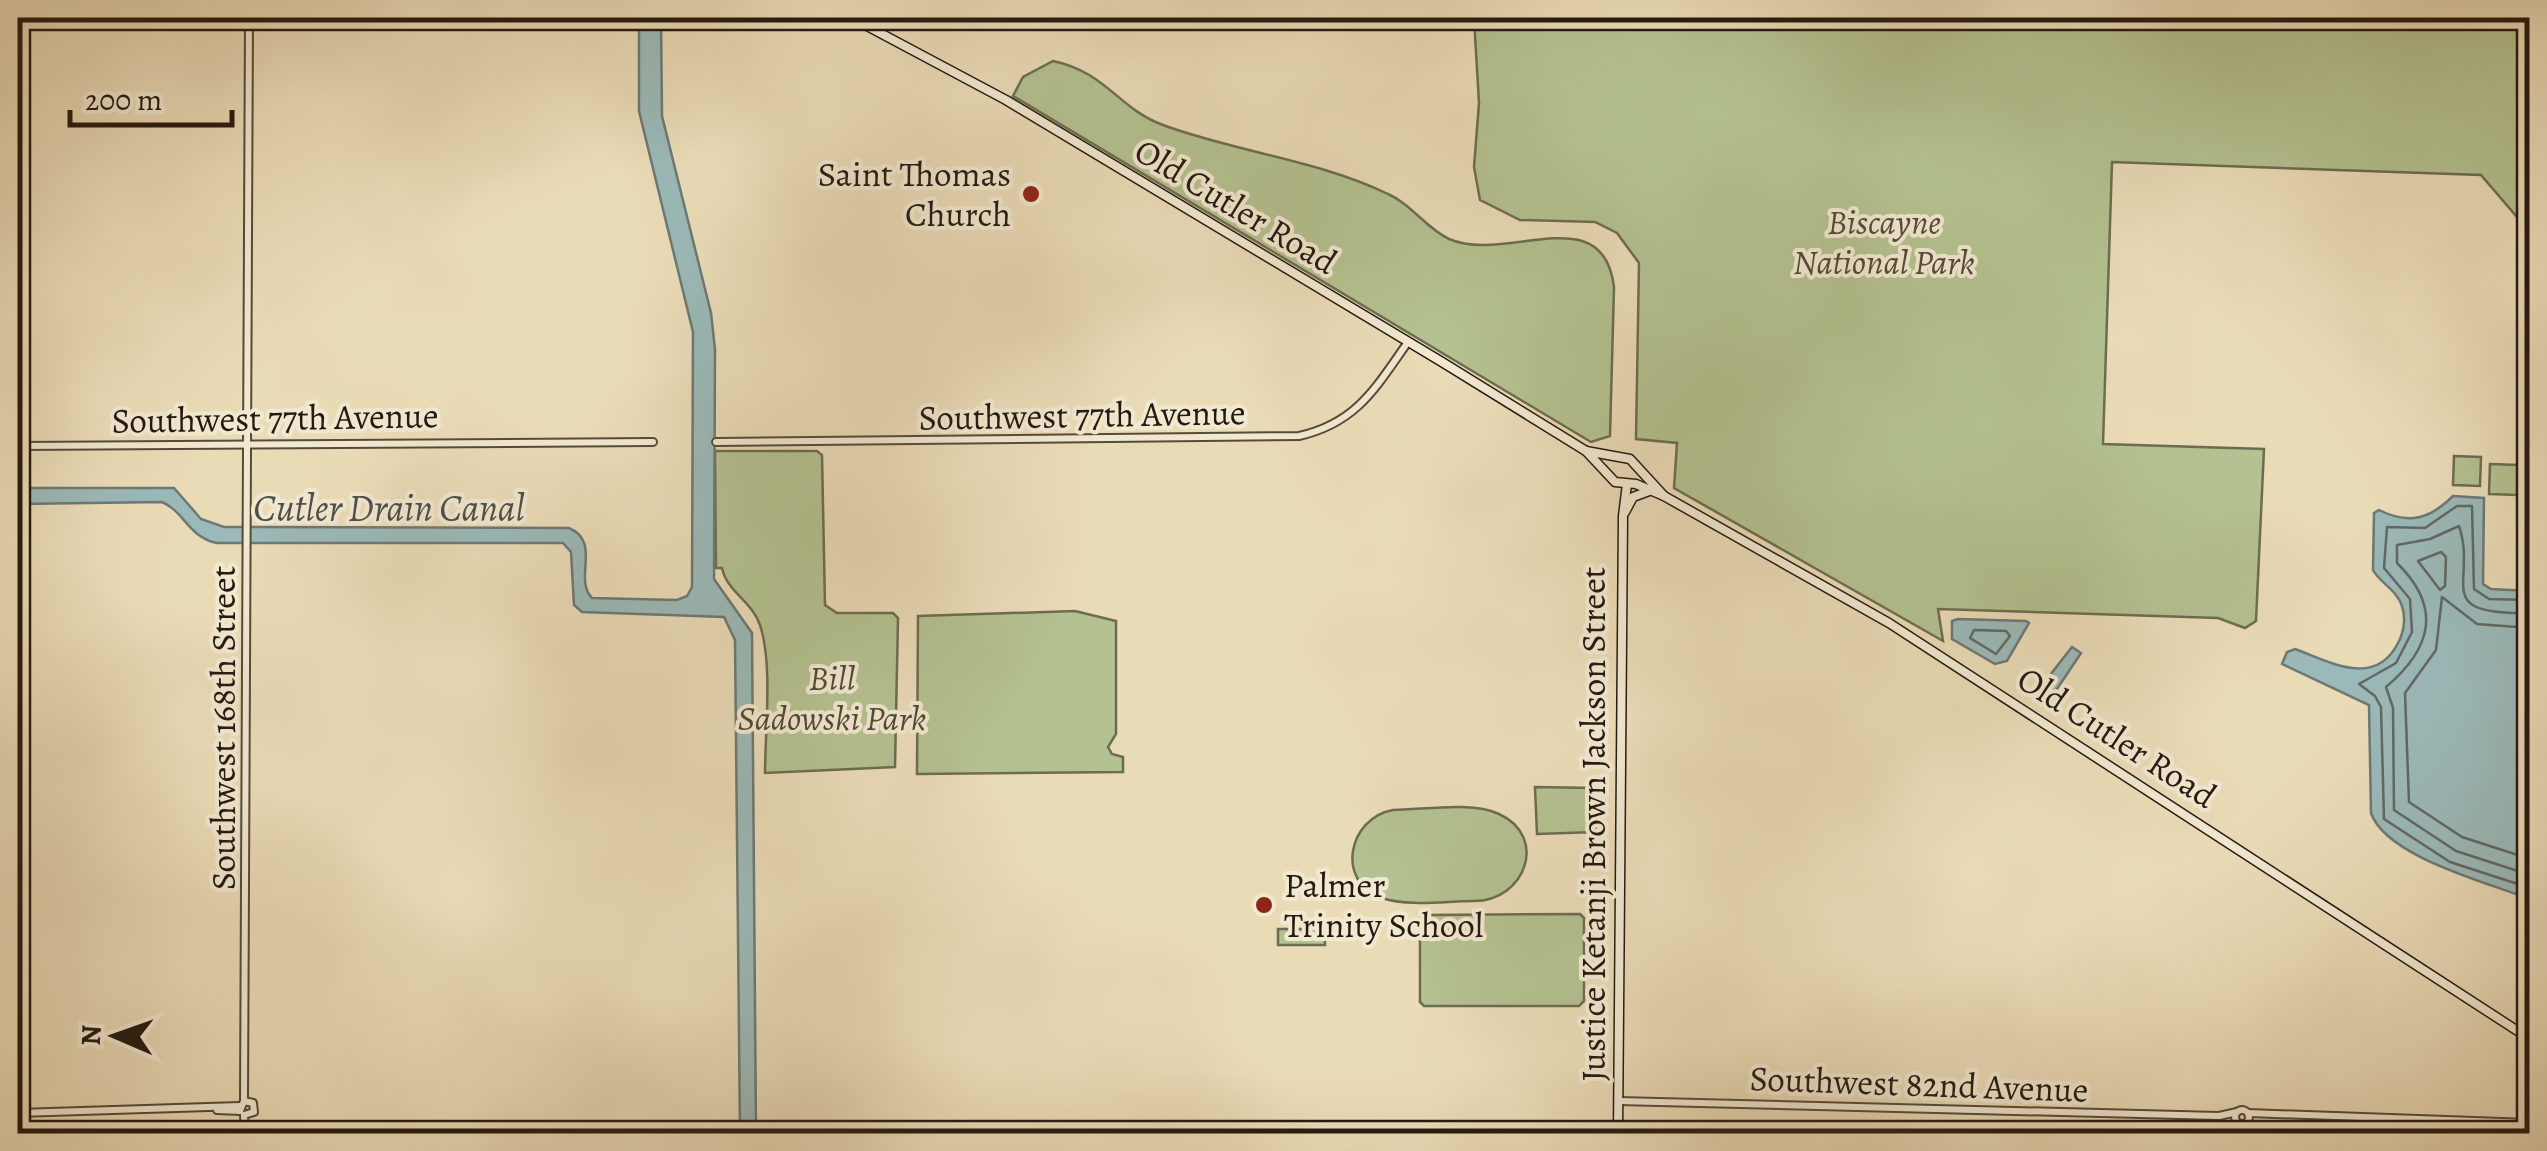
<svg xmlns="http://www.w3.org/2000/svg" width="2547" height="1151" viewBox="0 0 2547 1151" font-family="Alegreya,serif">
<style>
.green{fill:#b4c190;stroke:#6c6d50;stroke-width:2.5}
.water{fill:#9bb9b8;stroke:#6c7975;stroke-width:2.5}
.lines{fill:none;stroke-linecap:round;stroke-linejoin:round}
.shore{stroke:#606964;stroke-width:2.5}
.tertiary-casing{stroke:#564a3a;stroke-width:10}
.secondary-casing{stroke:#251910;stroke-width:11}
.tertiary{stroke:#f1e8d0;stroke-width:6}
.secondary{stroke:#f1e8d0;stroke-width:8}
.poi-dot{fill:#8f2418;stroke:#f1e8d0;stroke-width:4}
.labels{text-anchor:middle;dominant-baseline:central;stroke-width:8;stroke-linejoin:round;paint-order:stroke}
.poi-label{font-size:35px;fill:#251910;stroke:#f1e8d0;text-anchor:end}
.street-label{font-size:35px;fill:#251910;stroke:#f1e8d0}
.park-label{font-size:35px;font-style:italic;fill:#504b36;stroke:#f1e8d0}
.water-label{font-size:38px;font-style:italic;fill:#4e514b;stroke:#f1e8d0}
</style>
<rect width="100%" height="100%" fill="#eadbb7"/>
<filter id="stains"><feTurbulence type="fractalNoise" baseFrequency=".002" numOctaves="4"/><feColorMatrix values="0 0 0 0 .2 0 0 0 0 .09 0 0 0 0 .02 0 0 0 .5 -.17"/></filter>
<radialGradient id="worn" r=".72"><stop offset=".6" stop-color="#630" stop-opacity="0"/><stop offset="1" stop-color="#630" stop-opacity=".3"/></radialGradient>
<!-- green -->
<g class="green">
<polygon points="1474,18 2529,18 2529,231 2481,175 2112,162 2103,444 2264,449 2256,621 2245,628 2218,618 1938,609 1943,641 1674,488 1677,443 1636,439 1639,263 1617,233 1595,222 1520,220 1480,200 1474,167 1479,103"/>
<path d="M1053,61C1106,72 1119,109 1163,125C1236,152 1318,160 1388,194C1411,204 1426,228 1449,239C1506,264 1603,197 1614,287L1610,436L1591,442L1013,96L1023,77Z"/>
<path d="M715,451H817L822,455L825,605L837,613H893L898,618L895,767L765,773C765,731 773,664 760,625C752,601 727,592 722,568H716Z"/>
<polygon points="2454,456 2481,457 2480,486 2453,485"/>
<polygon points="2490,464 2518,465 2517,495 2489,494"/>
<polygon points="1075,611 1116,621 1116,734 1108,747 1112,754 1123,757 1123,772 917,774 918,616"/>
<polygon points="1535,787 1594,788 1596,832 1537,834"/>
<path d="M1393,810C1423,810 1471,801 1499,814C1549,837 1525,901 1474,901C1446,901 1409,907 1382,898C1335,882 1348,818 1393,810Z"/>
<polygon points="1580,914 1584,918 1584,1001 1579,1006 1424,1006 1420,1002 1420,919 1424,915"/>
<rect x="1278" y="929" width="47" height="16"/>
</g>
<!-- water -->
<g class="water">
<path d="M639,18H661L662,116L711,313L715,349L714,579L752,633L756,1133H740L735,640L724,617L582,612L574,605L571,552L563,543H217C188,537 185,512 162,502L18,504V488H174L201,519L224,527L569,528C602,542 573,579 592,598L677,600L687,596L692,587L693,332L639,111Z"/>
<path d="M2453,496L2484,498L2483,584L2491,589L2529,591V899C2490,883 2386,857 2371,813L2369,705L2282,664L2287,652L2295,649C2328,661 2375,689 2398,643C2404,632 2406,618 2402,606C2397,590 2380,583 2373,570L2374,513L2379,510C2409,525 2430,519 2453,496Z"/>
<polygon points="1958,619 2026,621 2029,623 2007,661 1995,664 1952,639 1952,621"/>
<polygon points="2072,647 2081,653 2049,701 2043,684"/>
</g>
<g class="lines">
<!-- shore -->
<g class="shore">
<polygon points="2441,552 2446,557 2445,586 2440,590 2418,561"/>
<polyline points="2530,600 2489,599 2474,589 2472,506 2457,506 2425,528 2387,527 2384,568 2410,599 2412,632 2396,663 2359,684 2375,696 2381,707 2384,819 2450,862 2530,888"/>
<path d="M2530,613C2429,615 2478,582 2459,526L2430,539L2397,545V563C2443,608 2431,649 2386,687L2393,708L2394,810L2456,851L2530,875"/>
<polyline points="2530,628 2477,624 2442,597 2436,650 2405,693 2409,802 2462,837 2530,859"/>
<polygon points="1974,630 2006,631 2010,636 1996,654 1970,638"/>
</g>
<!-- tertiary casing -->
<g class="tertiary-casing">
<g id="tertiary">
<path d="M716,442L1299,436C1357,423 1376,387 1408,342"/>
<polyline points="18,446 653,442"/>
<polyline points="244,1101 249,18"/>
<polyline points="1618,1101 2219,1116 2237,1112"/>
<polyline points="217,1110 240,1111"/>
<circle cx="2242" cy="1117" r="7"/>
<polyline points="240,1111 244,1101 253,1103 254,1112 244,1115"/>
<polyline points="18,1113 240,1106"/>
<polyline points="2248,1113 2530,1123"/>
<polyline points="244,1115 245,1134"/>
</g>
</g>
<!-- secondary casing -->
<g class="secondary-casing">
<g id="secondary">
<polyline points="852,18 1006,100 1442,362 1586,451 1615,482 1636,484 1664,496 1889,623 2530,1039"/>
<polyline points="1586,451 1630,459 1664,496"/>
<polyline points="1625,512 1633,497 1649,491"/>
<polyline points="1618,1134 1623,516 1627,484"/>
</g>
</g>
<!-- tertiary -->
<use href="#tertiary" class="tertiary"/>
<!-- secondary -->
<use href="#secondary" class="secondary"/>
</g>
<!-- markers -->
<g class="poi-dot">
<circle cx="1031" cy="194" r="10"/>
<circle cx="1264" cy="905" r="10"/>
</g>
<g class="labels">
<!-- poi labels -->
<g class="poi-label">
<text x="1011" y="174">Saint Thomas<tspan x="1011" dy="40">Church</tspan></text>
<text x="1284" y="885" text-anchor="start">Palmer<tspan x="1284" dy="40">Trinity School</tspan></text>
</g>
<!-- street labels -->
<g class="street-label">
<text transform="translate(1236 206) rotate(31)">Old Cutler Road</text>
<text transform="translate(1082 415) rotate(-1)">Southwest 77th Avenue</text>
<text transform="translate(275 418) rotate(-1)">Southwest 77th Avenue</text>
<text transform="translate(223 728) rotate(-90)">Southwest 168th Street</text>
<text transform="translate(2117 737) rotate(33)">Old Cutler Road</text>
<text transform="translate(1593 824) rotate(-90)">Justice Ketanji Brown Jackson Street</text>
<text transform="translate(1919 1084) rotate(2)">Southwest 82nd Avenue</text>
</g>
<!-- park labels -->
<g class="park-label">
<text x="1884" y="222">Biscayne<tspan x="1884" dy="40">National Park</tspan></text>
<text x="832" y="678">Bill<tspan x="832" dy="40">Sadowski Park</tspan></text>
</g>
<!-- water labels -->
<g class="water-label">
<text x="389" y="508">Cutler Drain Canal</text>
</g>
</g>
<!-- margin -->
<rect width="2547" height="1151" fill="none" stroke="#eadbb7" stroke-width="60"/>
<rect x="20" y="20" width="2507" height="1111" fill="none" stroke="#251910" stroke-width="5"/>
<rect x="30" y="30" width="2487" height="1091" fill="none" stroke="#251910" stroke-width="2.5"/>
<!-- north arrow -->
<g transform="translate(115 1036) rotate(272)" stroke="#f1e8d0" stroke-width="8" paint-order="stroke">
<path d="M0-8L18 38L0 25L-18 38Z" fill="#251910"/>
<text y="-15" font-size="28" font-weight="bold" text-anchor="middle" fill="#251910">N</text>
</g>
<!-- scale -->
<path d="M70 110v15h162v-15" fill="none" stroke="#251910" stroke-width="5"/>
<text x="85" y="110" font-size="30" fill="#251910" stroke="#f1e8d0" stroke-width="8" paint-order="stroke">200 m</text>
<rect width="100%" height="100%" filter="url(#stains)"/>
<rect width="100%" height="100%" fill="url(#worn)"/>
</svg>
